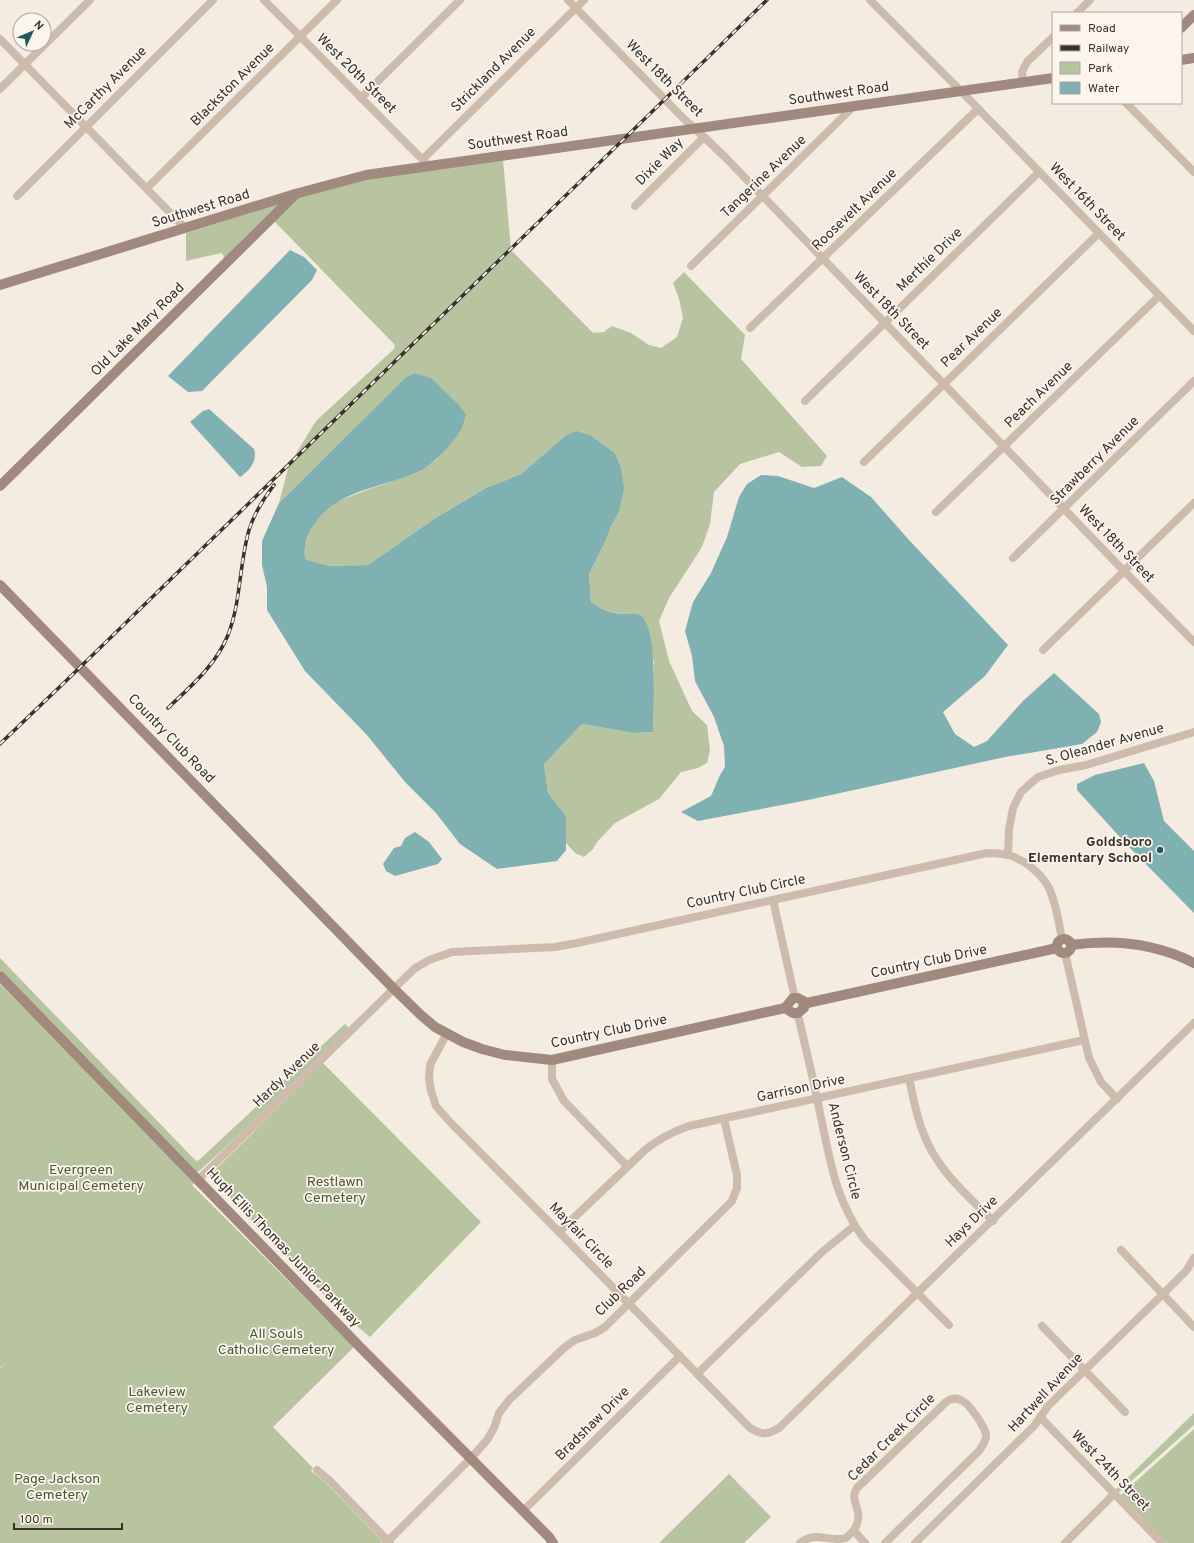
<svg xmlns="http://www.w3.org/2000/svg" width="1194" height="1543" viewBox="0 0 1194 1543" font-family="Overpass,sans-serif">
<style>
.green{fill:#b8c4a0}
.water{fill:#7fb0b2}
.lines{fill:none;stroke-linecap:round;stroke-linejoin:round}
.street{stroke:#cdbbac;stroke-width:8}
.secondary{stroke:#a18a7d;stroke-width:10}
.rail-casing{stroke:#3b302b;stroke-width:3.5}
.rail{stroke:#fbf5ee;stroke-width:2;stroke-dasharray:6;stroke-linecap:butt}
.poi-dot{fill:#1f5a5e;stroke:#fbf5ee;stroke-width:1.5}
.labels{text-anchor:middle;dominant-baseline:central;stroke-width:3.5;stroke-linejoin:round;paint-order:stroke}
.street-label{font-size:14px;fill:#3b302b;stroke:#fbf5ee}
.poi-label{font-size:14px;font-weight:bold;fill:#3b302b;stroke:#fbf5ee;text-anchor:end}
.park-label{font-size:14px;fill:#4a5a2e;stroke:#fbf5ee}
</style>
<rect width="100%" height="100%" fill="#f4ebe1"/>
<!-- green -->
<g class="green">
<polygon points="503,159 511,250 593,333 604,332 612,326 631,333 649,345 661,348 677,337 683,318 679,299 673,283 684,272 745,335 741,359 827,456 821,466 802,467 779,452 740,464 714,492 710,524 702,547 669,598 659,621 669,661 692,711 707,725 710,750 707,763 698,768 681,772 659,799 615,823 597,842 593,849 584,857 575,853 566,843 566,816 548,793 544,764 582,724 634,733 653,732 654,661 636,614 626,614 602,611 591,602 589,574 606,540 611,526 619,512 621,467 615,453 592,436 565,436 521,474 486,488 434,519 368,565 329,566 305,559 305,544 309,532 322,513 333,503 375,487 419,472 436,460 461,430 414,373 406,377 279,503 289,465 316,421 394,349 395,345 274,221 296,198 366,179"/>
<polygon points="281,203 186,296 223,259 224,256 221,253 186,261 186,233"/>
<polygon points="0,958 196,1161 199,1160 345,1024 349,1028 231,1142 197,1173 0,970"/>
<polygon points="0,984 198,1180 192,1185 354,1347 273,1427 313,1468 311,1471 327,1484 382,1541 381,1543 0,1543 0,1369 5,1363 0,1368"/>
<polygon points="323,1063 481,1222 370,1337 342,1313 209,1176"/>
<polygon points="1194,1413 1194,1425 1118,1493 1115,1490"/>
<polygon points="1194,1429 1194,1543 1167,1543 1121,1495"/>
<polygon points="729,1474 771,1517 744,1543 659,1543"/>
</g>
<!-- water -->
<g class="water">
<polygon points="290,250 304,257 317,270 312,280 202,391 188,392 168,376"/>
<path d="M414,373L431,378L459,405L466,415C464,420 463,426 461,430C454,442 431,467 418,472C384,487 338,490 316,522C306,535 304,543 305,559L329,566L368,565L434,519L486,488L521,474L565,436L576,431L592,436L615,453L621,467L624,488L619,512L611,526L606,540L589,574L591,602C602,611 610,613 625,614C630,614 635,613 640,615C659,626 653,711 653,732L634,733L582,724L544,764L548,793L566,816V850L557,861L497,869L460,844L436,813L405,782L367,735L305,671L267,610V587L262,565V541L279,503L406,377Z"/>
<path d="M209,409L254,449C258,461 249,471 240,477L190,422L203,411Z"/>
<polygon points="761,475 778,476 814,488 842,477 871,497 909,540 1008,645 985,676 943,712 955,734 974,747 987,741 1023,701 1054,673 1099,714 1101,722 1097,732 1082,744 1005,757 808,800 698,821 681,812 711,796 720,775 725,767 724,746 714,717 695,681 692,656 685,631 693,602 711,573 727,537 739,497 747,484"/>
<polygon points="1144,763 1154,781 1164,821 1194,851 1194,913 1129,847 1077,790 1077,784 1095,775"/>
<polygon points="415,832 429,842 442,859 438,864 395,876 386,871 383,864 394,848 401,846 405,838"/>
</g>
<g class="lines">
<!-- street -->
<g class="street">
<polyline points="264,0 410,147 429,166"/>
<polyline points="568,0 684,119 704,137 726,158 1124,571 1194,642"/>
<polyline points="870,0 961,91 1194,331"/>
<polyline points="1077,13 1090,0"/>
<polyline points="0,39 185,228"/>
<polyline points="1023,82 1022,72 1027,62 1053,37"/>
<polyline points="0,89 90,0"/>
<polyline points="361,98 460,0"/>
<polyline points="1126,103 1194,172"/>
<polyline points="423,159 584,0"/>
<polyline points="147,188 337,0"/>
<polyline points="17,196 213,0"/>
<polyline points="635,206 704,137"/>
<polyline points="691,266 855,105"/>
<polyline points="750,328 978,109"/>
<polyline points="805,401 1039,172"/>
<polyline points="864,462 1099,233"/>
<polyline points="936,512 1159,296"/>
<polyline points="1013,558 1194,381"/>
<polyline points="1043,650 1194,503"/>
<polyline points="1008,855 1009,829 1013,808 1021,792 1038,777 1059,770 1086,765 1194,732"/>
<polyline points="773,900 794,994 797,998"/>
<polyline points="1065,953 1089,1058 1101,1082 1117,1099"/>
<path d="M796,1014L799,1019C806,1050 814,1081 820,1113C830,1159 835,1200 864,1239L949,1325"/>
<path d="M447,1033L430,1065L429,1079L431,1091L436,1106L449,1121L559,1232L750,1428C762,1435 767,1435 779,1428L1194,1023"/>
<polyline points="552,1060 552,1079 564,1101 627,1166"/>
<path d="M909,1078C913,1096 916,1115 923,1132C936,1169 966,1194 993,1221"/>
<path d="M198,1180L414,969L429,960L452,952L555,947L577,943L987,853C996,853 1006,853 1014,857C1029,863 1046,878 1051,893C1057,908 1059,924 1062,939"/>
<path d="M559,1232L645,1150C658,1139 672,1132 689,1126L1084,1040"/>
<polyline points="1121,1250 1194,1327"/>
<polyline points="1042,1326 1125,1412"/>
<polyline points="697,1374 822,1252 854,1226"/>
<polyline points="1040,1417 1162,1543"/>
<polyline points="317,1470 330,1481 390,1543"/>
<polyline points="524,1510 680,1356"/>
<polyline points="854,1531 865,1543"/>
<polyline points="386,1543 471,1458 487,1440 494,1428 499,1413 510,1399 565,1347 575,1340 595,1333 605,1327 732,1201 737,1188 737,1175 724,1119"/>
<path d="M800,1543C815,1530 831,1543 846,1538C856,1530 861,1521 857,1508C856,1505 854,1500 854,1496C854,1494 856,1490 857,1488L946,1402C961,1390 974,1412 981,1423C982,1426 986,1431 986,1434C987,1441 982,1446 979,1451L885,1543"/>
<polyline points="915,1543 1034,1426 1048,1406 1163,1294 1186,1271 1194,1258"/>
<polyline points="1065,1543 1114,1494"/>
</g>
<!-- secondary -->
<g class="secondary">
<polyline points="1181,28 1194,15"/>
<polyline points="1181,60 1194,58"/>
<polyline points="0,285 295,194 366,175 1053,78"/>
<polyline points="0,486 294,196"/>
<polyline points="0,585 394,989 422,1016 435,1027 463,1042 482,1049 505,1055 552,1060 785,1008 793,1013 798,1013 804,1008 803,1001"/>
<circle cx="1064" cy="946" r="7"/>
<path d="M1071,945C1114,939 1155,943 1194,963"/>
<polyline points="0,976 360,1347 549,1537 553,1543"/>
<polyline points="804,1005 807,1003 1057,948"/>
<polyline points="785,1008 793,998 798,998 807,1003"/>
</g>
<!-- rail casing -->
<g class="rail-casing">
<g id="rail">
<path d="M168,708C191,686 216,665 228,635C241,602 239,565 249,530C254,514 264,498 274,485"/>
<polyline points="0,744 69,678 767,0"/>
</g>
</g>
<!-- rail -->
<use href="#rail" class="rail"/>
</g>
<!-- markers -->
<circle class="poi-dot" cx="1160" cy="850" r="4"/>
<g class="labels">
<!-- street labels -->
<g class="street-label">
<text transform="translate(494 70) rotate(-45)">Strickland Avenue</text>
<text transform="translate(356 74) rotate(45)">West 20th Street</text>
<text transform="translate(664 79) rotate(45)">West 18th Street</text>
<text transform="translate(233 85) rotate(-45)">Blackston Avenue</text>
<text transform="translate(106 88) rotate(-45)">McCarthy Avenue</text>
<text transform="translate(839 94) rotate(-8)">Southwest Road</text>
<text transform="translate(518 139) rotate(-8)">Southwest Road</text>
<text transform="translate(660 162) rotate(-45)">Dixie Way</text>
<text transform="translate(764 177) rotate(-44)">Tangerine Avenue</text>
<text transform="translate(1087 202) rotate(46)">West 16th Street</text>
<text transform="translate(201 209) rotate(-17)">Southwest Road</text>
<text transform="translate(855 210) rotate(-44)">Roosevelt Avenue</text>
<text transform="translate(930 260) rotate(-44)">Merthie Drive</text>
<text transform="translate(891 311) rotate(46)">West 18th Street</text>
<text transform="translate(138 330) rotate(-45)">Old Lake Mary Road</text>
<text transform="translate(972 338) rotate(-44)">Pear Avenue</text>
<text transform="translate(1039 395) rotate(-44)">Peach Avenue</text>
<text transform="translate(1095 461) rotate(-45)">Strawberry Avenue</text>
<text transform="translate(1116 544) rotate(46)">West 18th Street</text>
<text transform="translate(171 739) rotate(46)">Country Club Road</text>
<text transform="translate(1105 745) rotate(-16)">S. Oleander Avenue</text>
<text transform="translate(746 892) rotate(-12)">Country Club Circle</text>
<text transform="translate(929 962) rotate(-12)">Country Club Drive</text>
<text transform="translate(609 1032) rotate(-12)">Country Club Drive</text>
<text transform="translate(287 1075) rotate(-44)">Hardy Avenue</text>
<text transform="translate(801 1089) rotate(-12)">Garrison Drive</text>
<text transform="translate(844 1151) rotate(76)">Anderson Circle</text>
<text transform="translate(972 1222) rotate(-44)">Hays Drive</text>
<text transform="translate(581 1236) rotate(46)">Mayfair Circle</text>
<text transform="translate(283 1248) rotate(46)">Hugh Ellis Thomas Junior Parkway</text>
<text transform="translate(621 1292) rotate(-44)">Club Road</text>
<text transform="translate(1046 1393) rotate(-47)">Hartwell Avenue</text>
<text transform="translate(593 1424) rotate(-45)">Bradshaw Drive</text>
<text transform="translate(892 1438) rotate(-45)">Cedar Creek Circle</text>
<text transform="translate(1110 1471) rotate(46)">West 24th Street</text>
</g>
<!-- poi labels -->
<g class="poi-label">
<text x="1152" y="842">Goldsboro<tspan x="1152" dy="16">Elementary School</tspan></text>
</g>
<!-- park labels -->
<g class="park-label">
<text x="81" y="1170">Evergreen<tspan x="81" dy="16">Municipal Cemetery</tspan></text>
<text x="335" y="1182">Restlawn<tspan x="335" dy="16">Cemetery</tspan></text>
<text x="276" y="1334">All Souls<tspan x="276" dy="16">Catholic Cemetery</tspan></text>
<text x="157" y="1392">Lakeview<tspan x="157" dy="16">Cemetery</tspan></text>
<text x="57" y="1479">Page Jackson<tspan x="57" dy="16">Cemetery</tspan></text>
</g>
</g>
<!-- legend -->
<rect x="1052" y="12" width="130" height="92" fill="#fbf5ee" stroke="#aea6a0"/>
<rect x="1060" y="25" width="20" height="6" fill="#a18a7d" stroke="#aea6a0"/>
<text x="1088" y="32" font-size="12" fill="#3b302b">Road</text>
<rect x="1060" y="45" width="20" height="6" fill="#3b302b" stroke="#aea6a0"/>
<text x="1088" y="52" font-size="12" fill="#3b302b">Railway</text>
<rect x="1060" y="62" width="20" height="12" fill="#b8c4a0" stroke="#aea6a0"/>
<text x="1088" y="72" font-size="12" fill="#3b302b">Park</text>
<rect x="1060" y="82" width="20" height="12" fill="#7fb0b2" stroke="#aea6a0"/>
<text x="1088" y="92" font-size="12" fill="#3b302b">Water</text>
<!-- north arrow -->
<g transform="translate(32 32) rotate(46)"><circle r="19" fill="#fbf5ee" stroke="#aea6a0"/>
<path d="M0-3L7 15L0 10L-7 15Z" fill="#1f5a5e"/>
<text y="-6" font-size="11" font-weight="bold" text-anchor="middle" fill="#3b302b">N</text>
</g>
<!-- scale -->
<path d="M14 1523v6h108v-6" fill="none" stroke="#3b302b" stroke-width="2"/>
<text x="20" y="1523" font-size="12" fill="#3b302b" stroke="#fbf5ee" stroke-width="3" paint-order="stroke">100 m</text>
</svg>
